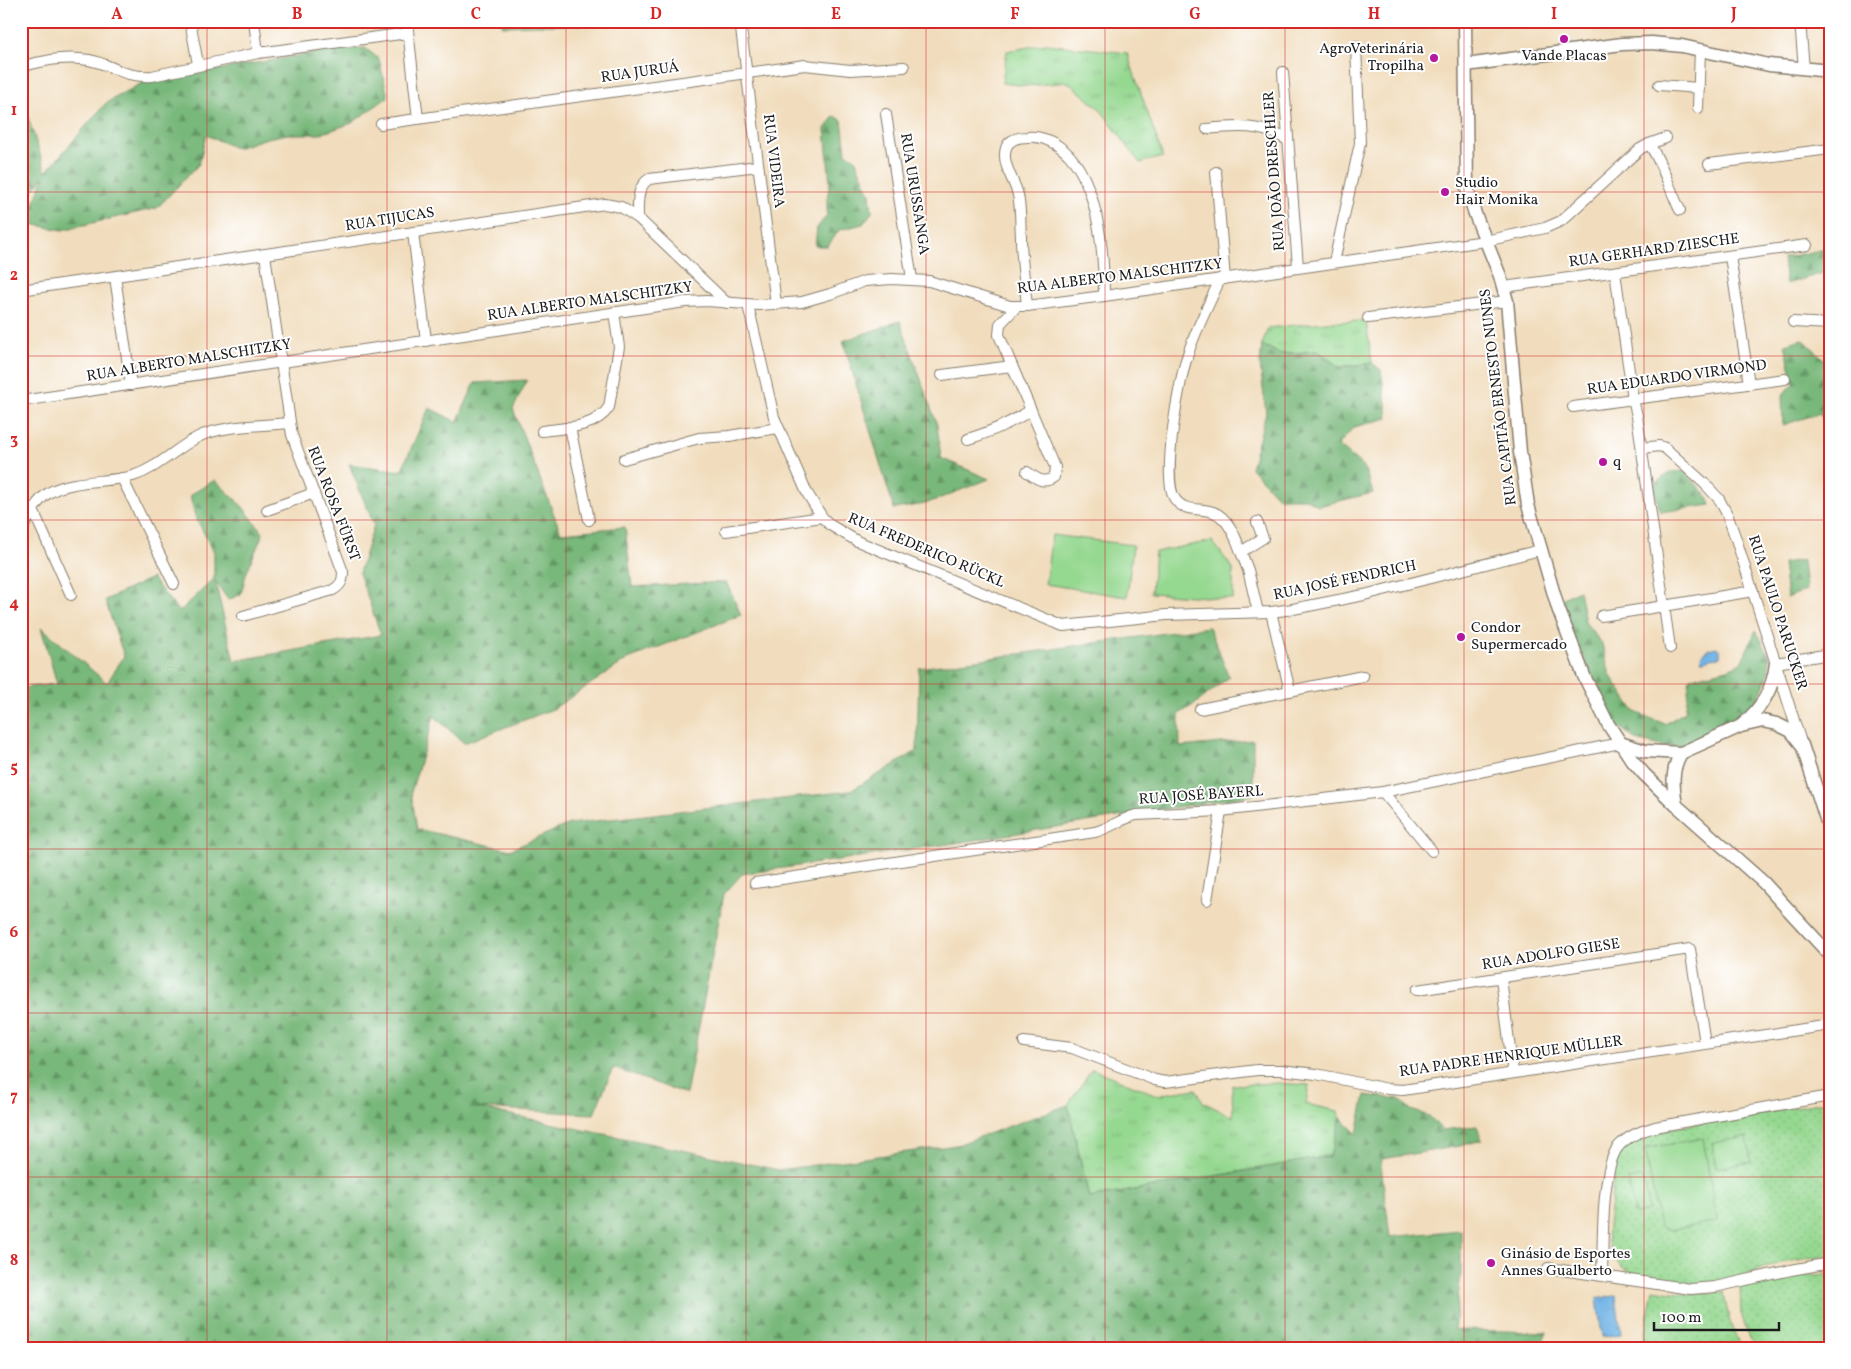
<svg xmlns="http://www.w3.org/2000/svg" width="1851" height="1369" viewBox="0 0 1851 1369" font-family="Vollkorn,serif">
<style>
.grass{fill:url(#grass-tufts);stroke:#587a56}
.forest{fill:url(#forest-firs);stroke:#4a6a4b}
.park{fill:url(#park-dots);stroke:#587a56}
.garden{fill:#95d890;stroke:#587a56}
.water{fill:url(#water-ripples);stroke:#466881}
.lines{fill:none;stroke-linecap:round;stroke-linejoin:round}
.minor-casing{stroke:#867c6c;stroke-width:12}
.major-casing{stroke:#867c6c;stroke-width:15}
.minor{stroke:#fff;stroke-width:10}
.major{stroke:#fff;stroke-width:12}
.grid{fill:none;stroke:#d62828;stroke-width:1;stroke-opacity:0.55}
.poi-dot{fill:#b5179e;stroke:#fff;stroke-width:2}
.labels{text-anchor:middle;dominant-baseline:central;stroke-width:4;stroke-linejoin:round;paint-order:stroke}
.poi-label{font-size:15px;fill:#1c1c1c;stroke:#fff;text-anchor:start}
.street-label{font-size:15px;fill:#1c1c1c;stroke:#fff}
.neatline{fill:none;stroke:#d62828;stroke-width:2}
.grid-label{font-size:16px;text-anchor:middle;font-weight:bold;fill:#d62828}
</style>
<defs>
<pattern id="grass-tufts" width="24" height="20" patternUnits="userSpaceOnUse" patternTransform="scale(1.25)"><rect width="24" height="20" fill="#95d890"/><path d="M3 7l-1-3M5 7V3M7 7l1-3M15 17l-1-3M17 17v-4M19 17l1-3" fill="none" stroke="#80b97c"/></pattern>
<pattern id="forest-firs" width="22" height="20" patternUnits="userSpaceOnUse" patternTransform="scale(1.25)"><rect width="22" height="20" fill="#78b87a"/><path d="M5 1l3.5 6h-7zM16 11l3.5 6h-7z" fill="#629563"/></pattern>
<pattern id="park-dots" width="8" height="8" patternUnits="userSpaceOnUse" patternTransform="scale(1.25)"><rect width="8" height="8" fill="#95d890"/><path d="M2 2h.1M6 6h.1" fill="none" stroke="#80b97c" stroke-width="1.8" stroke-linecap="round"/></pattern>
<pattern id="water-ripples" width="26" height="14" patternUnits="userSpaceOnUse" patternTransform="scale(1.25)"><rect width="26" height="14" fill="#71b4e6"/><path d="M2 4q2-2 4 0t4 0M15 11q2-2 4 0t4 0" fill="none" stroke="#619ac5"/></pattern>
</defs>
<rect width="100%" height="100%" fill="#fff"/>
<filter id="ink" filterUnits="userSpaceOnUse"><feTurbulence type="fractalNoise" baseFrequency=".02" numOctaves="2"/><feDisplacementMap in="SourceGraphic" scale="10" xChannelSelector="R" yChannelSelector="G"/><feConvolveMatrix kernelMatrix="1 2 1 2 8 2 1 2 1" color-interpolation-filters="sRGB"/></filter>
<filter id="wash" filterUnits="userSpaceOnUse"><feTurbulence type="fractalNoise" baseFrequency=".0096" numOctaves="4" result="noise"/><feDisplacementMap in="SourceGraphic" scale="20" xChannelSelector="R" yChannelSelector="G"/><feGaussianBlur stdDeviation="1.12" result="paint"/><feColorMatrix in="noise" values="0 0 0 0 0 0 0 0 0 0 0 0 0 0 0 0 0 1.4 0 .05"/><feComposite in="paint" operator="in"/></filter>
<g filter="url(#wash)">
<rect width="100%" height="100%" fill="#f1ddbd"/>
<!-- grass -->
<g class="grass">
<polygon points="1046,44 1127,53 1163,157 1140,163 1100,109 1068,82 1026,86 1002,83 1007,51"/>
<polygon points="1366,321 1372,363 1339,367 1318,351 1281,354 1262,345 1268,328 1326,322"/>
<polygon points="1092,1069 1157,1095 1196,1089 1203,1102 1233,1117 1232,1085 1277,1083 1309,1085 1306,1104 1338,1111 1341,1118 1330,1156 1089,1198 1068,1105"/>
</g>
<!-- forest -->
<g class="forest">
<polygon points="502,21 607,21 607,24 502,26"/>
<polygon points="365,48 379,59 388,97 352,123 320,134 288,134 267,138 236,148 206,135 199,164 157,208 62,230 26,223 45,175 21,206 21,96 46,172 106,103 142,83 331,50"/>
<polygon points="834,116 842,120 846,153 855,159 870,194 872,212 863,224 839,230 828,246 815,246 817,228 827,215 827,198 830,183 825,129"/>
<polygon points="1830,248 1830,271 1786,284 1783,258"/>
<polygon points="900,321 937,425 941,458 989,479 925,504 894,509 843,341"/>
<polygon points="1803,339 1830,365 1830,437 1820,413 1783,425 1782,395 1794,384 1785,344"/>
<polygon points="1262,345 1281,354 1318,351 1339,367 1372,363 1381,370 1388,418 1354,427 1338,445 1364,467 1373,493 1318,506 1305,498 1279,498 1251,468 1266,413 1260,364"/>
<polygon points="527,380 513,409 561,533 625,527 632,587 726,582 741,615 628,659 553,709 464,743 434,716 411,792 417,829 510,850 569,824 850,791 917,751 919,668 1209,627 1229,677 1198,702 1179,714 1180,747 1253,740 1253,795 969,841 742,874 724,894 686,1094 613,1068 594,1114 477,1108 779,1170 957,1145 1068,1105 1089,1198 1330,1156 1341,1118 1357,1134 1365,1095 1399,1099 1411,1110 1429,1116 1442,1130 1477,1126 1482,1140 1460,1146 1382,1159 1381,1165 1390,1237 1461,1230 1461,1274 1454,1330 1547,1332 1539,1348 21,1348 21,688 57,684 41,627 107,683 124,656 105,600 152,578 179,612 214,579 214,552 195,516 190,495 215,480 242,506 263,533 246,574 241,594 228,600 215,581 234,661 381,635 359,573 374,525 349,464 401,471 429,408 457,422 475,383"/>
<polygon points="1684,471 1708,497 1711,505 1660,512 1654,484 1671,472"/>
<polygon points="1830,495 1830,528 1829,528 1824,496"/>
<polygon points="1803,560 1806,590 1787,598 1783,563"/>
<polygon points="1579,590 1585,622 1602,644 1610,675 1635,712 1665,724 1685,712 1690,678 1728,669 1741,663 1756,630 1770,657 1767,679 1756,703 1739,720 1687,745 1666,747 1636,740 1611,720 1571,629 1563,598"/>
</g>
<!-- park -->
<g class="park">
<path d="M1830,1101V1256C1812,1258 1791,1260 1774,1265C1752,1271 1723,1285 1701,1286C1685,1286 1636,1277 1624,1268C1616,1263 1612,1255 1609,1246C1605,1232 1611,1208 1612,1194C1613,1185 1613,1176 1615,1167C1618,1148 1639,1137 1655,1131Z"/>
<polygon points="1830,1274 1830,1348 1760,1348 1748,1336 1741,1313 1740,1287 1786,1277"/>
<path d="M1653,1289L1686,1294L1724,1292C1727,1310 1730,1334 1744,1348H1642Z"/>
</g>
<!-- garden -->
<g class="garden">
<polygon points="1052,535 1133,545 1127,597 1045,584"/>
<polygon points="1212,541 1233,569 1233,599 1151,593 1155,552"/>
<polygon points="1747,1137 1751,1162 1716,1168 1712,1143"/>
<polygon points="1703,1138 1717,1221 1670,1230 1660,1227 1645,1149"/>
<polygon points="1643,1177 1649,1211 1635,1214 1628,1180"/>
</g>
<!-- water -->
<g class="water">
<polygon points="1717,647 1720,651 1720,657 1710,658 1704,661 1702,661 1701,655 1709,649"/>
<polygon points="1616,1296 1621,1334 1602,1337 1597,1298"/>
</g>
</g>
<g filter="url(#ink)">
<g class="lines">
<!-- minor casing -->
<g class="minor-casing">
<g id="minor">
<polyline points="190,21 198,64"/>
<polyline points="254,21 258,53"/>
<polyline points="407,21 418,119"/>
<polyline points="740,21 776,304"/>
<polyline points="1800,21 1804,69"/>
<path d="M27,65C48,60 67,56 89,60C114,65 123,78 152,76L258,53L408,33"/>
<polyline points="1283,72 1298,267"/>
<polyline points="1659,85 1699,88"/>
<polyline points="1698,108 1700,50"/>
<polyline points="886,114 912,279"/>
<polyline points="381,124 805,65 850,70 904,67"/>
<path d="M1207,129C1237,126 1261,124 1288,140"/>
<path d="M1649,144C1663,164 1669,188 1680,210"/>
<polyline points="1709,164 1830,149"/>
<polyline points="1216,172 1225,279"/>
<path d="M638,218C638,205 636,187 649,179L758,166"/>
<polyline points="413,232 426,341"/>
<polyline points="1730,256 1749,384"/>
<polyline points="1334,262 1360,143 1356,46"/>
<polyline points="1615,272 1633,399 1637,416 1664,606 1753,591"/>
<polyline points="115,277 131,385"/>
<path d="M1220,279C1209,305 1195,330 1187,357C1179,381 1161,480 1175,499C1184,513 1201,507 1213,512C1228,517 1236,538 1241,552"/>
<polyline points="1504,287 1807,245"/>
<polyline points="21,290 605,204 621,207 638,218 727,303"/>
<polyline points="748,305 774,417 807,493 822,517 830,525 857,541 1063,626 1166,615 1271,612 1293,609 1364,595 1540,550"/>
<path d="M1017,306L1000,324L999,335L1055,467L1054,477C1043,485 1036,478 1027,472"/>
<path d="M1027,306C1025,283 1021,260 1021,237C1020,223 1021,209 1018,195C1015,181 1001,164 1006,148C1009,139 1020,137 1028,137C1039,136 1047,139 1057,145C1098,171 1104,251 1104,296"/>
<polyline points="1368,318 1507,301"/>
<polyline points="1793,322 1830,324"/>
<polyline points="942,375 1012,366"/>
<polyline points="21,401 685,302 707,301 759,305 802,302 830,294 865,281 892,279 929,281 1010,306 1027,306 1104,296 1485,241 1545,228 1561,221 1640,149 1649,144 1666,138"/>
<polyline points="1573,407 1785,379"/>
<polyline points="570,427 589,520"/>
<path d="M542,431C565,428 596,428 609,407L619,347L614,312"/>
<path d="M968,439C991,432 1011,423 1031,410"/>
<polyline points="1642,448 1659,446 1665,448 1705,484 1719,499 1727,514 1736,539 1800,739"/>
<polyline points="624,459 699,438 729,436 778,428"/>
<polyline points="122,478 174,584"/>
<polyline points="33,510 71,595"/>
<polyline points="267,510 314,493"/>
<polyline points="1257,522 1263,538 1241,552 1248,570 1258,612"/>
<polyline points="726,531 822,517"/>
<path d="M21,532C28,518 36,500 50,492C74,479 106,483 133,476C158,468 175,449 198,437C222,425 262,426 289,423"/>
<polyline points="1271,612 1290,691"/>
<path d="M243,616L333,590C341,585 343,581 343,572L292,435L265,255"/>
<polyline points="1601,616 1664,606 1670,648"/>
<polyline points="1776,663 1830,654"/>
<polyline points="1200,709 1363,676"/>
<polyline points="1383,792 1432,851"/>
<path d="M755,883L1095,832C1110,828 1121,819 1136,815L1221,811L1383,792L1620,743"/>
<polyline points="1207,900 1221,811"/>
<polyline points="1501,978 1513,1073"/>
<polyline points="1417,990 1690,949 1705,1043"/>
<polyline points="1024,1042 1072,1048 1155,1080 1165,1082 1257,1070 1281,1070 1316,1074 1388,1089 1403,1090 1830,1025"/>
<polyline points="1548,1268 1691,1289 1715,1287 1791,1270 1830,1263"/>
<path d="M1602,1275C1603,1246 1601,1169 1618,1147C1627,1136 1641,1131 1655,1127L1830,1096"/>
</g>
</g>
<!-- major casing -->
<g class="major-casing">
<g id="major">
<polyline points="1465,21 1467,188 1475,214 1500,276 1507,301 1520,452 1528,505 1558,608 1584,676 1608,724 1631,759 1644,774 1676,805 1763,882 1830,955"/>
<polyline points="1466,65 1622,44 1652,43 1682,46 1769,65 1830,71"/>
<path d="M1742,725C1762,707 1773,690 1776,663"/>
<polyline points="1620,743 1645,751 1681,753 1741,726 1763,721 1777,724 1791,731 1802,745 1830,831"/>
<path d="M1676,805C1673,786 1671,770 1681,753"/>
</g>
</g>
<!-- minor -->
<use href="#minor" class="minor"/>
<!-- major -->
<use href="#major" class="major"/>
</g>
</g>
<!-- grid -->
<path class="grid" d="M207,21V1348M387,21V1348M566,21V1348M746,21V1348M926,21V1348M1105,21V1348M1285,21V1348M1464,21V1348M1644,21V1348M21,192H1830M21,356H1830M21,520H1830M21,684H1830M21,849H1830M21,1013H1830M21,1177H1830"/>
<!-- markers -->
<g class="poi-dot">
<circle cx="1564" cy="39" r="5"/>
<circle cx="1434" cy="58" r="5"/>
<circle cx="1445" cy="192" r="5"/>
<circle cx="1603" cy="462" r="5"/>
<circle cx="1461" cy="637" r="5"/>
<circle cx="1491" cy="1263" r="5"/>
</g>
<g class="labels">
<!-- poi labels -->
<g class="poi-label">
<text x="1424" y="49" text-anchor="end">AgroVeterinária<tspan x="1424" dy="17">Tropilha</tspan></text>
<text x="1564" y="56" text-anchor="middle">Vande Placas</text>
<text x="1455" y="183">Studio<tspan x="1455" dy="17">Hair Monika</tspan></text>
<text x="1613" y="462">q</text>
<text x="1471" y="628">Condor<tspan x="1471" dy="17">Supermercado</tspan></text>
<text x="1501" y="1254">Ginásio de Esportes<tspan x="1501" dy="17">Annes Gualberto</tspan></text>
</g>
<!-- street labels -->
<g class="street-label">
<text transform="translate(640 73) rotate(-8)">RUA JURUÁ</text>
<text transform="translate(773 161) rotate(83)">RUA VIDEIRA</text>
<text transform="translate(1275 171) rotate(-94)">RUA JOÃO DRESCHLER</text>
<text transform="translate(914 194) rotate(81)">RUA URUSSANGA</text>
<text transform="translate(390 220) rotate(-9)">RUA TIJUCAS</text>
<text transform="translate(1654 251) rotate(-8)">RUA GERHARD ZIESCHE</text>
<text transform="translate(1120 277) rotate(-7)">RUA ALBERTO MALSCHITZKY</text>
<text transform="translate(590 302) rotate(-8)">RUA ALBERTO MALSCHITZKY</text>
<text transform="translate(189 361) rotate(-9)">RUA ALBERTO MALSCHITZKY</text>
<text transform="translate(1677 378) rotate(-8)">RUA EDUARDO VIRMOND</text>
<text transform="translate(1499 397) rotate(-97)">RUA CAPITÃO ERNESTO NUNES</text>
<text transform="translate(333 504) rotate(69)">RUA ROSA FÜRST</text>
<text transform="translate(926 551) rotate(23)">RUA FREDERICO RÜCKL</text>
<text transform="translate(1345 581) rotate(-12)">RUA JOSÉ FENDRICH</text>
<text transform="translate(1777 613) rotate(72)">RUA PAULO PARUCKER</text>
<text transform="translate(1201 796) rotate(-4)">RUA JOSÉ BAYERL</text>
<text transform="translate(1551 955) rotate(-9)">RUA ADOLFO GIESE</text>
<text transform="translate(1511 1057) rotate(-8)">RUA PADRE HENRIQUE MÜLLER</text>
</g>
</g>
<!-- margin -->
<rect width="1851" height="1369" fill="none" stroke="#fff" stroke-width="55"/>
<!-- scale -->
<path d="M1654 1322v8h125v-8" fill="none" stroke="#1c1c1c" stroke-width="2.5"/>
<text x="1661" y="1322" font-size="15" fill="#1c1c1c" stroke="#ffffff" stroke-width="4" paint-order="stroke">100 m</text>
<rect x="28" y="28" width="1796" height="1314" class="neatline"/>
<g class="grid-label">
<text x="117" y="19">A</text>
<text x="297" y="19">B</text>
<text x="476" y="19">C</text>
<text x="656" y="19">D</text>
<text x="836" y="19">E</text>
<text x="1015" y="19">F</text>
<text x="1195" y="19">G</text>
<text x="1374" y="19">H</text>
<text x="1554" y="19">I</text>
<text x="1734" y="19">J</text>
<text x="14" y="115">1</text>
<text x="14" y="280">2</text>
<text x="14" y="444">3</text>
<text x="14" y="608">4</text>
<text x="14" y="772">5</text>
<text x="14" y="937">6</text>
<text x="14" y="1101">7</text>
<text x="14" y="1265">8</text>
</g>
</svg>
